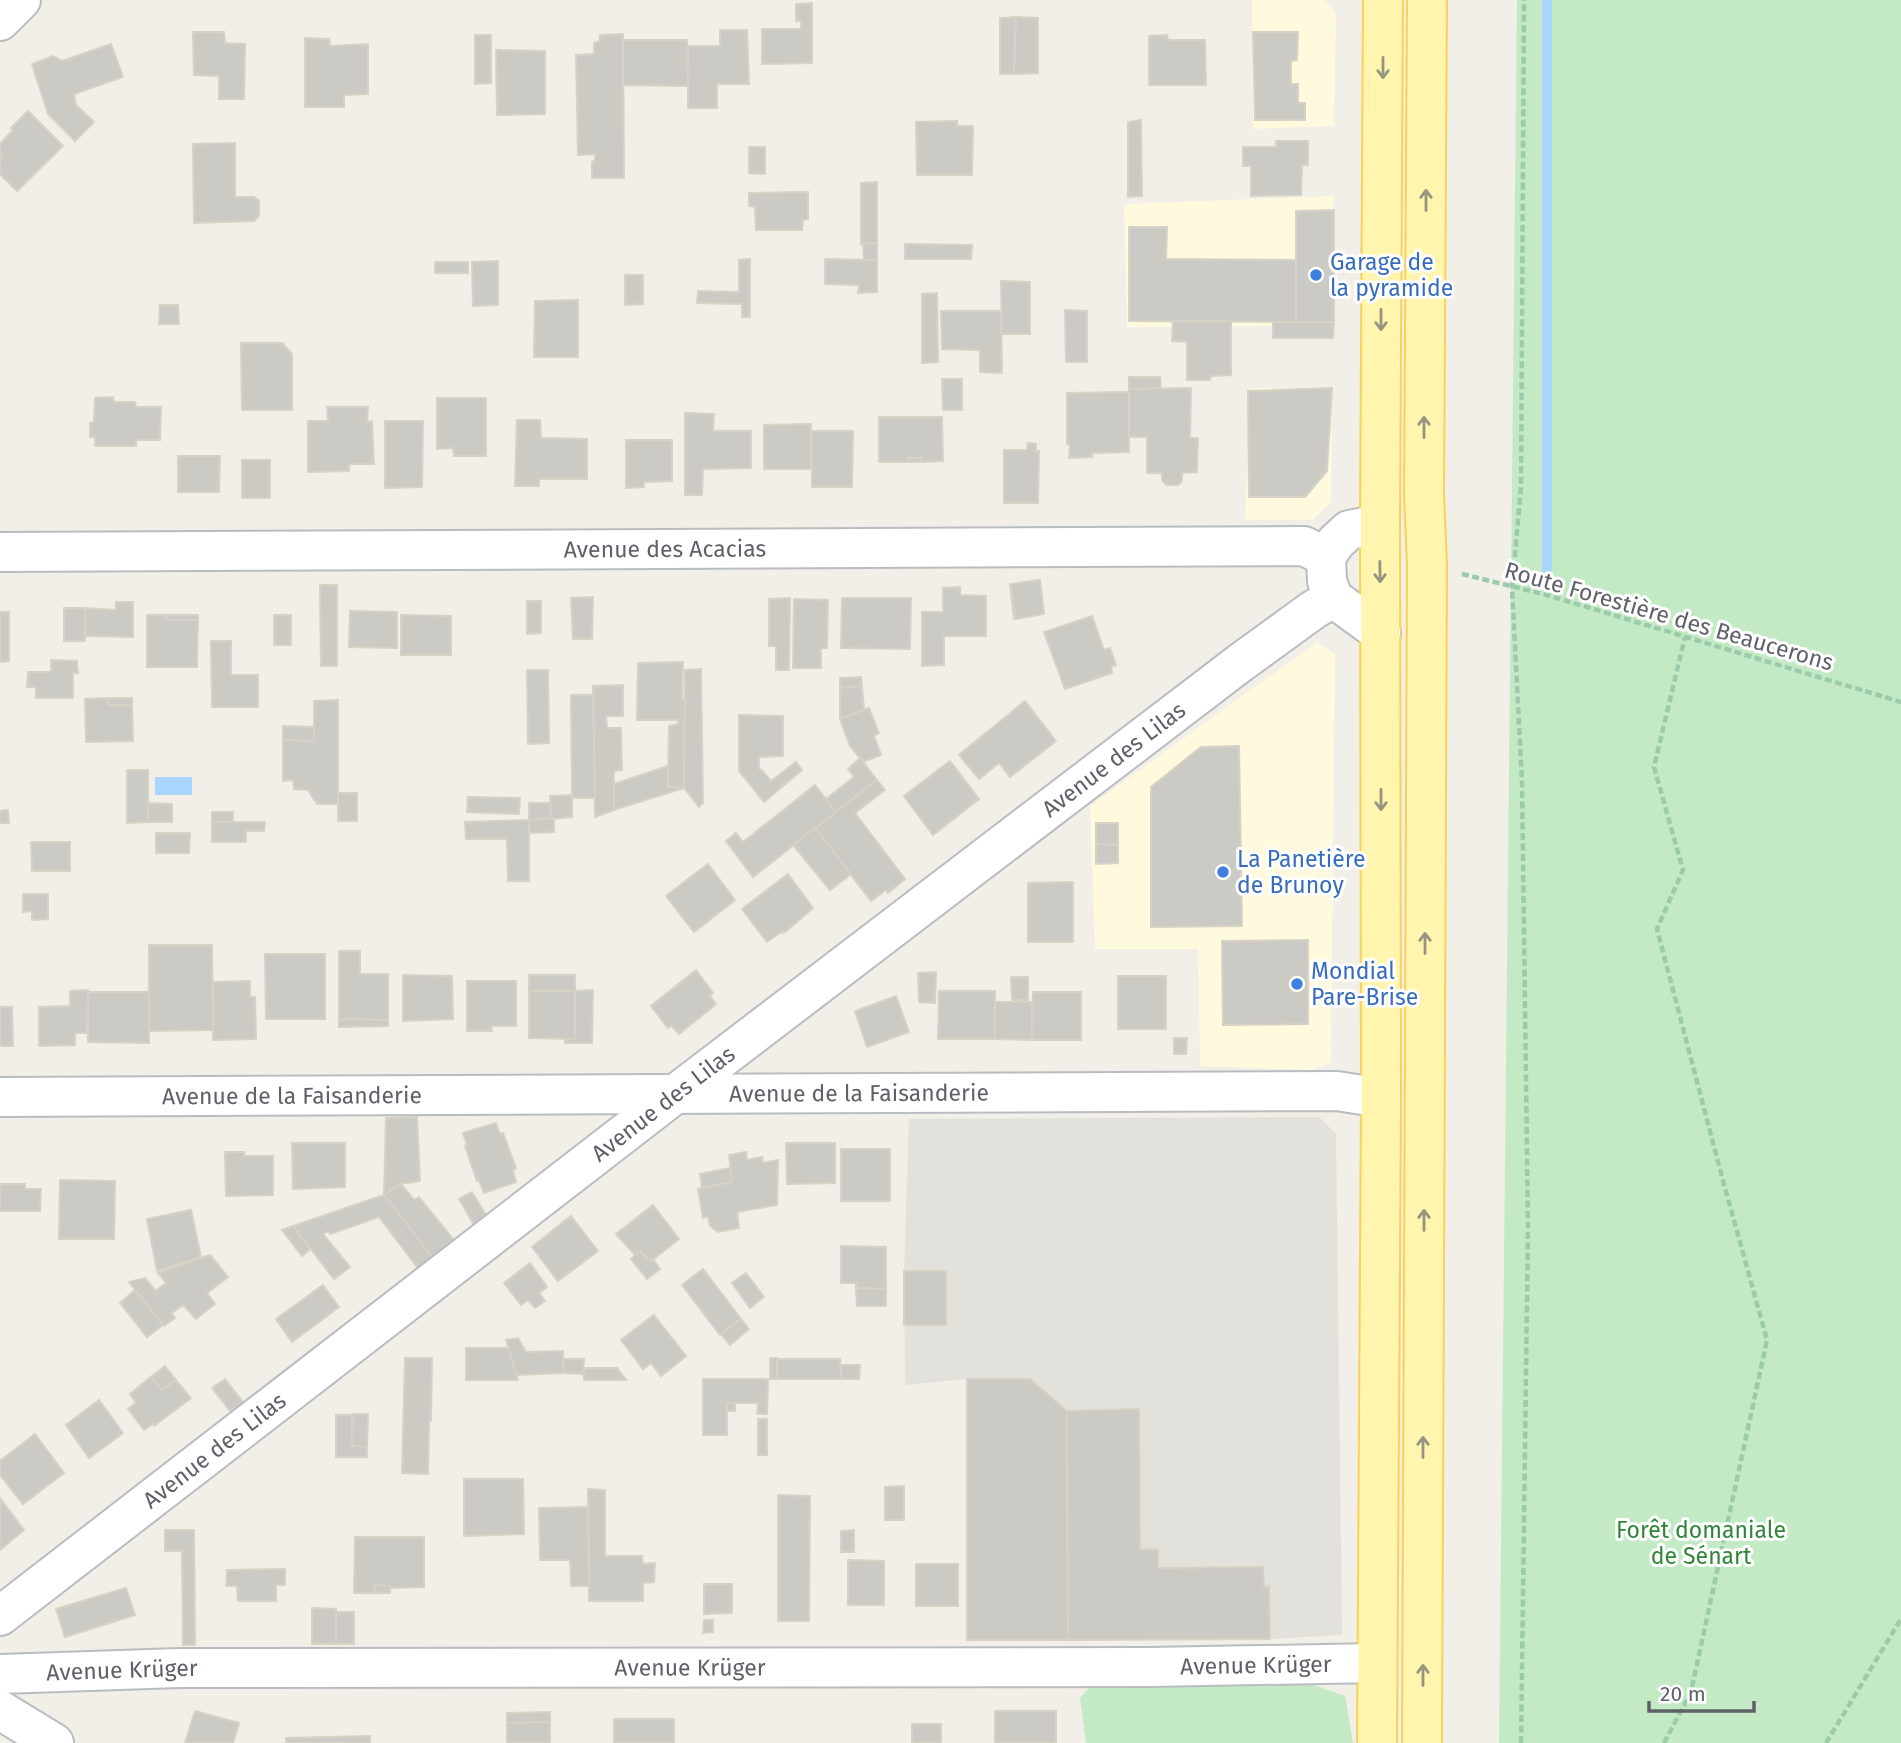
<svg xmlns="http://www.w3.org/2000/svg" width="1901" height="1743" viewBox="0 0 1901 1743" font-family="'Fira Sans',sans-serif">
<style>
.commercial{fill:#fff9de}
.industrial{fill:#e2e1db}
.green{fill:#c3eac4}
.water{fill:#a9d6ff}
.lines{fill:none;stroke-linecap:round;stroke-linejoin:round}
.stream{stroke:#a9d6ff;stroke-width:10}
.building{fill:#cccac4;stroke:#d6d2c5;stroke-width:2}
.minor-casing{stroke:#b9bcc1;stroke-width:42}
.primary-casing{stroke:#f9d258;stroke-width:42}
.path{stroke:#9bcbaa;stroke-width:4.5;stroke-dasharray:7 3.5;stroke-linecap:butt}
.minor{stroke:#fff;stroke-width:38}
.primary{stroke:#fff5ae;stroke-width:38}
.oneway{stroke:#969580}
.shop-dot{fill:#3f7fe0;stroke:#fff;stroke-width:2.5}
.labels{text-anchor:middle;dominant-baseline:central;stroke-width:6;stroke-linejoin:round;paint-order:stroke}
.shop-label{font-size:23px;fill:#366cbe;stroke:#fff;text-anchor:start}
.street-label{font-size:23px;fill:#5e6268;stroke:#fff}
.park-label{font-size:23px;fill:#308537;stroke:#fff}
</style>
<rect width="100%" height="100%" fill="#f1efe7"/>
<!-- commercial -->
<g class="commercial">
<polygon points="1252,0 1325,0 1336,14 1334,126 1253,129"/>
<polygon points="1333,196 1333,326 1127,327 1124,204"/>
<polygon points="1250,388 1332,389 1331,502 1313,520 1245,520"/>
<polygon points="1317,642 1335,654 1331,1063 1311,1070 1200,1066 1198,949 1095,949 1090,806"/>
</g>
<!-- industrial -->
<polygon class="industrial" points="1319,1117 1336,1134 1342,1635 1270,1639 967,1640 967,1379 905,1385 904,1271 909,1119"/>
<!-- green -->
<g class="green">
<polygon points="1517,0 1901,0 1901,1743 1499,1743"/>
<polygon points="1100,1677 1299,1680 1345,1696 1353,1743 1086,1743 1080,1698"/>
</g>
<!-- water -->
<rect class="water" x="155" y="777" width="37" height="18"/>
<g class="lines">
<!-- stream -->
<polyline class="stream" points="1547,0 1547,580"/>
</g>
<!-- building -->
<g class="building">
<polygon points="812,3 812,63 762,64 762,29 801,29 801,21 796,21 796,4"/>
<polygon points="1016,17 1014,74 1000,74 1000,18"/>
<polygon points="1016,17 1038,18 1038,73 1014,74"/>
<polygon points="720,30 747,30 749,84 717,84 717,108 688,108 688,46 720,46"/>
<polygon points="193,32 224,32 225,43 245,44 244,99 219,99 219,76 194,75"/>
<polygon points="1253,32 1298,32 1297,60 1291,61 1291,84 1298,84 1298,103 1305,103 1305,120 1255,120"/>
<polygon points="623,34 624,178 592,178 592,162 595,160 595,154 578,155 576,55 594,54 594,43 600,41 600,35"/>
<polygon points="475,35 491,35 491,83 475,84"/>
<polygon points="1167,35 1168,40 1205,40 1206,85 1149,85 1149,36"/>
<polygon points="305,38 329,39 330,46 368,44 368,94 344,95 344,107 305,107"/>
<polygon points="623,40 687,40 688,86 623,85"/>
<polygon points="111,44 123,77 74,94 76,105 94,122 75,141 48,114 32,64 53,56 62,61"/>
<polygon points="496,50 545,51 545,114 497,115"/>
<polygon points="28,111 63,146 17,191 0,174 0,158 2,156 0,154 0,144 13,130 11,128"/>
<polygon points="1141,120 1142,196 1128,197 1128,122"/>
<polygon points="957,121 957,126 973,126 972,175 917,175 916,122"/>
<polygon points="1276,141 1308,141 1308,165 1302,165 1301,195 1251,196 1251,166 1243,166 1243,147 1276,147"/>
<polygon points="235,143 235,197 254,197 259,201 259,216 254,221 194,223 193,144"/>
<polygon points="749,147 765,147 765,174 749,173"/>
<polygon points="877,182 877,243 861,244 861,183"/>
<polygon points="808,192 808,219 803,220 802,230 756,230 755,207 749,206 749,193"/>
<polygon points="1334,210 1334,322 1296,322 1296,211"/>
<polygon points="1129,227 1167,227 1166,259 1296,260 1296,322 1129,321"/>
<polygon points="877,243 877,260 864,260 863,244"/>
<polygon points="905,244 972,245 971,259 905,259"/>
<polygon points="750,259 750,317 742,317 742,304 697,303 698,291 739,292 739,260"/>
<polygon points="825,259 877,260 877,292 858,293 859,285 825,284"/>
<polygon points="498,261 498,305 473,306 472,262"/>
<rect x="435" y="262" width="33" height="11"/>
<polygon points="625,275 643,275 643,304 625,305"/>
<polygon points="1001,281 1030,282 1030,334 1002,334"/>
<polygon points="937,293 938,362 922,363 922,294"/>
<polygon points="578,300 578,357 534,357 535,301"/>
<polygon points="160,305 178,305 179,324 159,324"/>
<polygon points="1065,310 1087,311 1087,362 1066,362"/>
<polygon points="941,311 1001,311 1002,373 980,372 980,350 942,349"/>
<polygon points="1173,321 1231,321 1231,375 1211,376 1210,380 1187,380 1187,342 1172,341"/>
<polygon points="1273,322 1334,322 1333,338 1273,338"/>
<polygon points="241,343 282,343 292,354 292,410 242,410"/>
<polygon points="1129,377 1160,377 1161,388 1129,389"/>
<polygon points="942,379 962,379 962,410 943,410"/>
<polygon points="1191,388 1190,438 1198,438 1197,472 1182,473 1182,481 1178,485 1166,485 1162,480 1162,473 1147,473 1147,437 1129,437 1129,389"/>
<polygon points="1332,388 1327,471 1305,497 1249,497 1248,391"/>
<polygon points="1129,392 1129,452 1092,453 1092,457 1069,458 1070,444 1067,444 1067,393"/>
<polygon points="113,397 114,402 135,402 136,407 161,407 160,440 136,440 136,446 95,446 95,437 90,437 90,423 94,422 95,398"/>
<polygon points="437,398 486,398 486,456 454,456 453,448 437,449"/>
<polygon points="327,407 368,407 367,422 372,421 374,464 349,464 349,471 308,472 308,421 328,421"/>
<polygon points="685,413 714,414 713,431 751,431 751,468 703,469 702,495 685,495"/>
<polygon points="879,417 942,417 943,461 921,462 921,458 908,458 908,462 879,462"/>
<polygon points="517,420 540,420 541,438 587,439 587,479 539,479 539,486 515,486"/>
<polygon points="385,421 423,421 422,487 385,488"/>
<polygon points="811,424 811,469 764,469 764,425"/>
<polygon points="812,431 853,431 852,487 812,487"/>
<polygon points="626,440 672,440 672,481 644,482 644,487 626,488"/>
<polygon points="1028,443 1036,444 1036,451 1039,451 1038,503 1004,503 1004,450 1027,450"/>
<polygon points="178,456 220,456 219,492 178,492"/>
<rect x="908" y="458" width="13" height="4"/>
<rect x="242" y="460" width="28" height="38"/>
<polygon points="1040,580 1044,614 1016,619 1010,584"/>
<polygon points="1010,584 1016,619 1014,619"/>
<polygon points="320,585 337,585 337,666 321,666"/>
<polygon points="960,587 960,595 986,596 986,636 944,636 944,665 922,666 922,612 943,612 943,588"/>
<polygon points="593,597 592,639 573,639 571,598"/>
<polygon points="790,598 789,670 776,670 776,646 769,646 769,599"/>
<polygon points="842,598 911,598 910,649 841,648"/>
<polygon points="794,599 828,600 827,648 821,648 821,668 793,668"/>
<polygon points="527,601 541,601 541,633 527,634"/>
<polygon points="116,602 133,602 133,637 85,636 85,608 116,610"/>
<rect x="64" y="608" width="21" height="33"/>
<polygon points="350,611 397,612 397,648 349,647"/>
<polygon points="0,612 9,612 9,661 0,662"/>
<polygon points="147,615 166,615 166,620 198,620 197,667 147,667"/>
<rect x="166" y="615" width="32" height="5"/>
<rect x="274" y="615" width="17" height="30"/>
<polygon points="401,615 451,616 451,655 401,655"/>
<polygon points="1092,616 1104,650 1110,648 1116,665 1111,667 1112,673 1065,689 1044,632"/>
<polygon points="211,641 231,641 231,675 258,675 258,707 212,707"/>
<polygon points="51,660 77,661 78,673 73,673 73,698 36,698 36,687 27,687 28,672 51,672"/>
<polygon points="683,662 682,699 685,698 684,788 668,787 669,726 678,724 679,720 637,720 638,663"/>
<polygon points="701,669 703,803 699,807 684,788 685,670"/>
<polygon points="527,670 548,670 549,743 528,744"/>
<polygon points="861,677 862,686 840,688 840,678"/>
<polygon points="623,685 623,716 606,716 607,728 621,728 622,770 614,771 614,810 595,817 593,686"/>
<polygon points="862,686 864,710 840,719 840,688"/>
<polygon points="571,695 593,695 595,798 572,798"/>
<polygon points="107,698 132,698 132,705 108,705"/>
<polygon points="107,698 108,705 132,705 133,741 86,742 85,699"/>
<polygon points="338,700 338,804 317,804 308,790 294,789 293,780 283,781 283,740 314,741 314,701"/>
<polygon points="1025,701 1056,741 1010,777 999,763 979,779 959,755"/>
<polygon points="869,708 879,733 874,736 881,755 863,762 850,746 840,719"/>
<polygon points="739,715 783,716 783,756 759,757 759,769 762,770 771,781 796,762 802,770 764,802 739,771"/>
<polygon points="283,726 314,727 314,741 283,740"/>
<polygon points="1239,746 1242,926 1151,927 1151,787 1201,747"/>
<polygon points="860,758 877,780 836,812 826,799 854,777 848,769"/>
<polygon points="950,761 979,799 933,835 904,796"/>
<polygon points="668,766 668,787 684,788 614,810 614,784"/>
<polygon points="127,770 148,770 148,822 127,823"/>
<polygon points="877,780 885,790 855,813 905,879 888,893 886,890 871,901 815,828"/>
<polygon points="815,785 836,812 753,877 726,841 736,833 743,842"/>
<rect x="338" y="793" width="19" height="28"/>
<polygon points="572,795 572,817 551,819 550,796"/>
<polygon points="468,797 520,798 519,814 467,812"/>
<polygon points="148,803 172,804 172,822 148,822"/>
<polygon points="529,803 550,803 551,819 529,820"/>
<polygon points="8,810 9,823 0,823 0,811"/>
<rect x="212" y="812" width="21" height="10"/>
<polygon points="554,818 554,832 529,833 529,820"/>
<polygon points="529,820 529,881 508,881 507,839 466,839 465,822"/>
<polygon points="212,822 265,822 264,831 246,831 246,842 212,842"/>
<polygon points="1096,823 1118,823 1118,845 1096,844"/>
<polygon points="815,828 851,874 830,890 793,845"/>
<polygon points="156,833 190,833 189,853 156,853"/>
<polygon points="31,842 70,842 70,871 32,871"/>
<polygon points="1096,844 1118,845 1118,863 1096,864"/>
<polygon points="708,864 735,900 694,932 666,896"/>
<polygon points="788,874 813,908 784,933 783,931 767,942 742,909"/>
<polygon points="1073,882 1073,942 1028,942 1028,883"/>
<polygon points="23,894 48,894 48,919 32,920 32,911 23,912"/>
<polygon points="1308,940 1308,1024 1223,1025 1222,941"/>
<polygon points="149,945 212,945 213,1030 149,1031"/>
<polygon points="339,951 360,951 360,974 388,974 388,1020 339,1019"/>
<polygon points="265,954 325,954 325,1019 266,1019"/>
<polygon points="696,970 713,993 710,996 716,1004 679,1034 671,1025 668,1028 651,1006"/>
<polygon points="936,972 935,1003 919,1002 918,973"/>
<polygon points="403,975 452,976 453,1019 403,1021"/>
<rect x="529" y="975" width="46" height="16"/>
<rect x="1118" y="976" width="48" height="53"/>
<polygon points="1011,977 1028,977 1028,1000 1012,1000"/>
<polygon points="250,981 250,997 255,997 256,1039 213,1040 213,982"/>
<polygon points="467,981 516,981 516,1026 491,1026 492,1031 467,1031"/>
<polygon points="88,990 87,1033 75,1033 75,1045 39,1046 39,1007 70,1006 70,991"/>
<polygon points="593,990 592,1043 565,1043 565,1038 575,1039 575,991"/>
<polygon points="529,991 575,991 575,1039 529,1038"/>
<polygon points="939,991 995,991 995,1039 938,1039"/>
<polygon points="88,992 149,992 149,1043 88,1042"/>
<polygon points="1033,992 1081,992 1081,1040 1032,1040"/>
<polygon points="896,996 909,1032 867,1047 855,1011"/>
<polygon points="995,1002 1032,1002 1032,1040 995,1039"/>
<polygon points="0,1007 12,1007 13,1046 0,1046"/>
<polygon points="339,1019 388,1020 388,1026 339,1027"/>
<polygon points="1174,1038 1187,1038 1186,1054 1174,1054"/>
<polygon points="417,1117 420,1181 401,1184 384,1195 386,1118"/>
<polygon points="496,1123 500,1134 503,1133 516,1168 513,1170 516,1182 484,1193 479,1180 477,1181 465,1146 467,1145 463,1133"/>
<polygon points="292,1143 345,1143 345,1187 293,1189"/>
<polygon points="786,1143 835,1143 835,1183 787,1184"/>
<rect x="841" y="1149" width="49" height="52"/>
<polygon points="225,1152 244,1152 244,1156 273,1156 273,1195 226,1196"/>
<polygon points="746,1152 747,1160 762,1157 763,1163 778,1160 777,1205 737,1212 739,1228 718,1232 710,1226 708,1216 703,1218 698,1189 732,1182 729,1155"/>
<polygon points="730,1168 732,1182 702,1188 700,1174"/>
<polygon points="60,1180 115,1181 114,1239 59,1239"/>
<polygon points="0,1184 25,1184 25,1189 41,1189 40,1211 0,1211"/>
<polygon points="401,1184 414,1200 419,1197 454,1240 432,1257 384,1195"/>
<polygon points="472,1192 486,1215 474,1225 459,1199"/>
<polygon points="384,1195 432,1257 418,1268 379,1217 330,1234 328,1231 323,1234 350,1267 334,1279 293,1226"/>
<polygon points="653,1205 679,1239 650,1262 640,1251 635,1255 616,1234"/>
<polygon points="191,1210 201,1257 157,1271 147,1219"/>
<polygon points="571,1216 598,1251 558,1281 532,1247"/>
<polygon points="293,1226 310,1249 302,1256 282,1230"/>
<polygon points="841,1246 886,1247 886,1289 856,1288 856,1283 841,1283"/>
<polygon points="640,1251 650,1262 653,1259 660,1269 647,1279 631,1259"/>
<polygon points="210,1255 228,1277 207,1293 215,1304 196,1319 183,1305 172,1313 175,1318 164,1326 129,1282 145,1278 156,1291 166,1283 158,1273"/>
<polygon points="530,1263 547,1287 539,1293 545,1301 535,1308 528,1300 521,1305 504,1283"/>
<polygon points="703,1269 741,1319 720,1335 682,1285"/>
<rect x="904" y="1271" width="42" height="54"/>
<polygon points="746,1273 764,1297 750,1308 732,1283"/>
<polygon points="323,1285 339,1307 292,1342 276,1319"/>
<polygon points="856,1288 886,1289 886,1306 857,1306"/>
<polygon points="135,1290 163,1325 147,1337 120,1303"/>
<polygon points="654,1315 686,1356 661,1376 651,1363 643,1369 621,1340"/>
<polygon points="741,1319 749,1329 730,1345 721,1334"/>
<polygon points="518,1338 526,1352 563,1351 563,1373 517,1375 506,1340"/>
<polygon points="466,1348 508,1348 518,1380 466,1380"/>
<polygon points="405,1358 432,1358 431,1421 429,1421 428,1474 402,1473"/>
<rect x="770" y="1358" width="7" height="21"/>
<polygon points="564,1359 584,1359 583,1374 563,1373"/>
<polygon points="777,1359 840,1359 841,1379 777,1379"/>
<polygon points="841,1365 860,1365 859,1379 841,1379"/>
<polygon points="165,1366 176,1380 162,1390 151,1377"/>
<polygon points="584,1368 617,1368 626,1380 584,1380"/>
<polygon points="151,1377 162,1390 176,1380 191,1398 154,1426 153,1424 144,1430 128,1409 136,1403 130,1394"/>
<polygon points="225,1379 243,1402 230,1411 212,1388"/>
<polygon points="703,1379 768,1379 767,1414 757,1414 758,1403 727,1403 727,1435 703,1435"/>
<polygon points="967,1379 1030,1379 1067,1411 1068,1640 967,1640"/>
<polygon points="99,1400 123,1433 89,1458 66,1425"/>
<rect x="727" y="1403" width="8" height="8"/>
<polygon points="1139,1409 1140,1549 1158,1550 1158,1568 1263,1567 1264,1587 1269,1586 1270,1639 1068,1640 1067,1411"/>
<polygon points="353,1414 368,1414 367,1447 352,1446"/>
<polygon points="336,1415 352,1415 352,1446 367,1447 367,1457 336,1457"/>
<rect x="758" y="1419" width="9" height="36"/>
<polygon points="35,1434 64,1473 23,1504 0,1475 0,1461"/>
<polygon points="464,1479 523,1479 524,1534 464,1536"/>
<polygon points="904,1486 904,1520 885,1520 885,1487"/>
<polygon points="588,1489 605,1490 605,1556 642,1556 643,1564 655,1563 654,1582 643,1583 643,1601 589,1601"/>
<polygon points="778,1495 810,1496 809,1621 778,1621"/>
<polygon points="0,1498 24,1530 0,1550"/>
<polygon points="588,1507 589,1586 571,1586 570,1560 540,1560 539,1508"/>
<polygon points="165,1530 194,1530 195,1645 183,1645 182,1551 165,1551"/>
<polygon points="854,1530 854,1552 841,1552 841,1531"/>
<polygon points="355,1537 424,1537 424,1587 391,1588 390,1586 375,1585 374,1593 354,1593"/>
<polygon points="848,1560 884,1561 884,1605 848,1605"/>
<rect x="916" y="1564" width="42" height="42"/>
<polygon points="285,1569 285,1585 276,1585 276,1601 238,1601 237,1586 226,1586 227,1570"/>
<polygon points="704,1584 732,1584 732,1613 704,1614"/>
<polygon points="375,1585 390,1586 390,1593 374,1593"/>
<polygon points="126,1588 135,1615 65,1637 56,1609"/>
<polygon points="312,1608 336,1609 336,1644 312,1644"/>
<rect x="336" y="1612" width="18" height="32"/>
<polygon points="704,1620 713,1620 713,1632 703,1633"/>
<polygon points="195,1711 239,1723 233,1743 185,1743"/>
<rect x="995" y="1711" width="61" height="32"/>
<polygon points="550,1712 550,1722 507,1723 507,1713"/>
<rect x="614" y="1719" width="60" height="24"/>
<polygon points="550,1722 550,1743 507,1743 507,1723"/>
<rect x="912" y="1724" width="29" height="19"/>
<polygon points="370,1736 370,1743 286,1743 286,1738"/>
</g>
<g class="lines">
<!-- minor casing -->
<g class="minor-casing">
<g id="minor">
<polyline points="0,21 21,0"/>
<polyline points="1380,524 1349,530 1336,542 1326,557 1327,581 1333,598 1381,633"/>
<path id="s1" d="M0,552L1304,546L1326,557"/>
<path id="s2" d="M0,1097L1337,1091L1381,1098"/>
<path id="s3" d="M0,1616L674,1095L1240,663L1313,610L1333,598"/>
<path id="s4" d="M0,1674L179,1668L1150,1667L1377,1663"/>
<polyline points="0,1710 54,1743"/>
</g>
</g>
<!-- primary casing -->
<g class="primary-casing">
<g id="primary">
<polyline points="1377,1743 1381,1098 1380,524 1383,0"/>
<polyline points="1422,1743 1427,564 1424,495 1427,0"/>
</g>
</g>
<!-- path -->
<g class="path">
<polyline points="1462,574 1547,595 1901,702"/>
<polyline points="1521,1743 1528,1228 1522,782 1512,588 1521,487 1524,0"/>
<polyline points="1664,1743 1691,1692 1767,1340 1722,1177 1657,929 1683,870 1654,767 1685,637"/>
<polyline points="1826,1743 1901,1619"/>
</g>
<!-- minor -->
<use href="#minor" class="minor"/>
<!-- primary -->
<use href="#primary" class="primary"/>
</g>
<!-- one-way arrows -->
<defs><path id="oneway-shaft" d="M-6 0H5M1.5-3L5.5 0L1.5 3" fill="none" stroke-width="1.6" stroke-linecap="round" stroke-linejoin="round" transform="scale(1.75)"/></defs>
<g class="oneway">
<use href="#oneway-shaft" transform="translate(1383 68) rotate(90)"/>
<use href="#oneway-shaft" transform="translate(1426 200) rotate(-90)"/>
<use href="#oneway-shaft" transform="translate(1381 320) rotate(90)"/>
<use href="#oneway-shaft" transform="translate(1424 427) rotate(-90)"/>
<use href="#oneway-shaft" transform="translate(1380 572) rotate(89)"/>
<use href="#oneway-shaft" transform="translate(1381 800) rotate(90)"/>
<use href="#oneway-shaft" transform="translate(1425 943) rotate(-90)"/>
<use href="#oneway-shaft" transform="translate(1424 1220) rotate(-90)"/>
<use href="#oneway-shaft" transform="translate(1423 1447) rotate(-90)"/>
<use href="#oneway-shaft" transform="translate(1423 1675) rotate(-90)"/>
</g>
<!-- markers -->
<g class="shop-dot">
<circle cx="1316" cy="275" r="7"/>
<circle cx="1223" cy="872" r="7"/>
<circle cx="1297" cy="984" r="7"/>
</g>
<g class="labels">
<!-- shop labels -->
<g class="shop-label">
<text x="1330" y="262">Garage de<tspan x="1330" dy="26">la pyramide</tspan></text>
<text x="1237" y="859">La Panetière<tspan x="1237" dy="26">de Brunoy</tspan></text>
<text x="1311" y="971">Mondial<tspan x="1311" dy="26">Pare-Brise</tspan></text>
</g>
<!-- street labels -->
<g class="street-label">
<text stroke="none"><textPath href="#s1" startOffset="665">Avenue des Acacias</textPath></text>
<text transform="translate(1669 616) rotate(16)">Route Forestière des Beaucerons</text>
<text stroke="none"><textPath href="#s3" startOffset="1405">Avenue des Lilas</textPath></text>
<text stroke="none"><textPath href="#s2" startOffset="859">Avenue de la Faisanderie</textPath></text>
<text stroke="none"><textPath href="#s2" startOffset="292">Avenue de la Faisanderie</textPath></text>
<text stroke="none"><textPath href="#s3" startOffset="838">Avenue des Lilas</textPath></text>
<text stroke="none"><textPath href="#s3" startOffset="271">Avenue des Lilas</textPath></text>
<text stroke="none"><textPath href="#s4" startOffset="1256">Avenue Krüger</textPath></text>
<text stroke="none"><textPath href="#s4" startOffset="690">Avenue Krüger</textPath></text>
<text stroke="none"><textPath href="#s4" startOffset="122">Avenue Krüger</textPath></text>
</g>
<!-- park labels -->
<g class="park-label">
<text x="1701" y="1530">Forêt domaniale<tspan x="1701" dy="26">de Sénart</tspan></text>
</g>
</g>
<!-- scale -->
<path d="M1649 1701v10h105v-10" fill="none" stroke="#5e6268" stroke-width="3.5"/>
<text x="1660" y="1701" font-size="21" fill="#5e6268" stroke="#ffffff" stroke-width="5" paint-order="stroke">20 m</text>
</svg>
